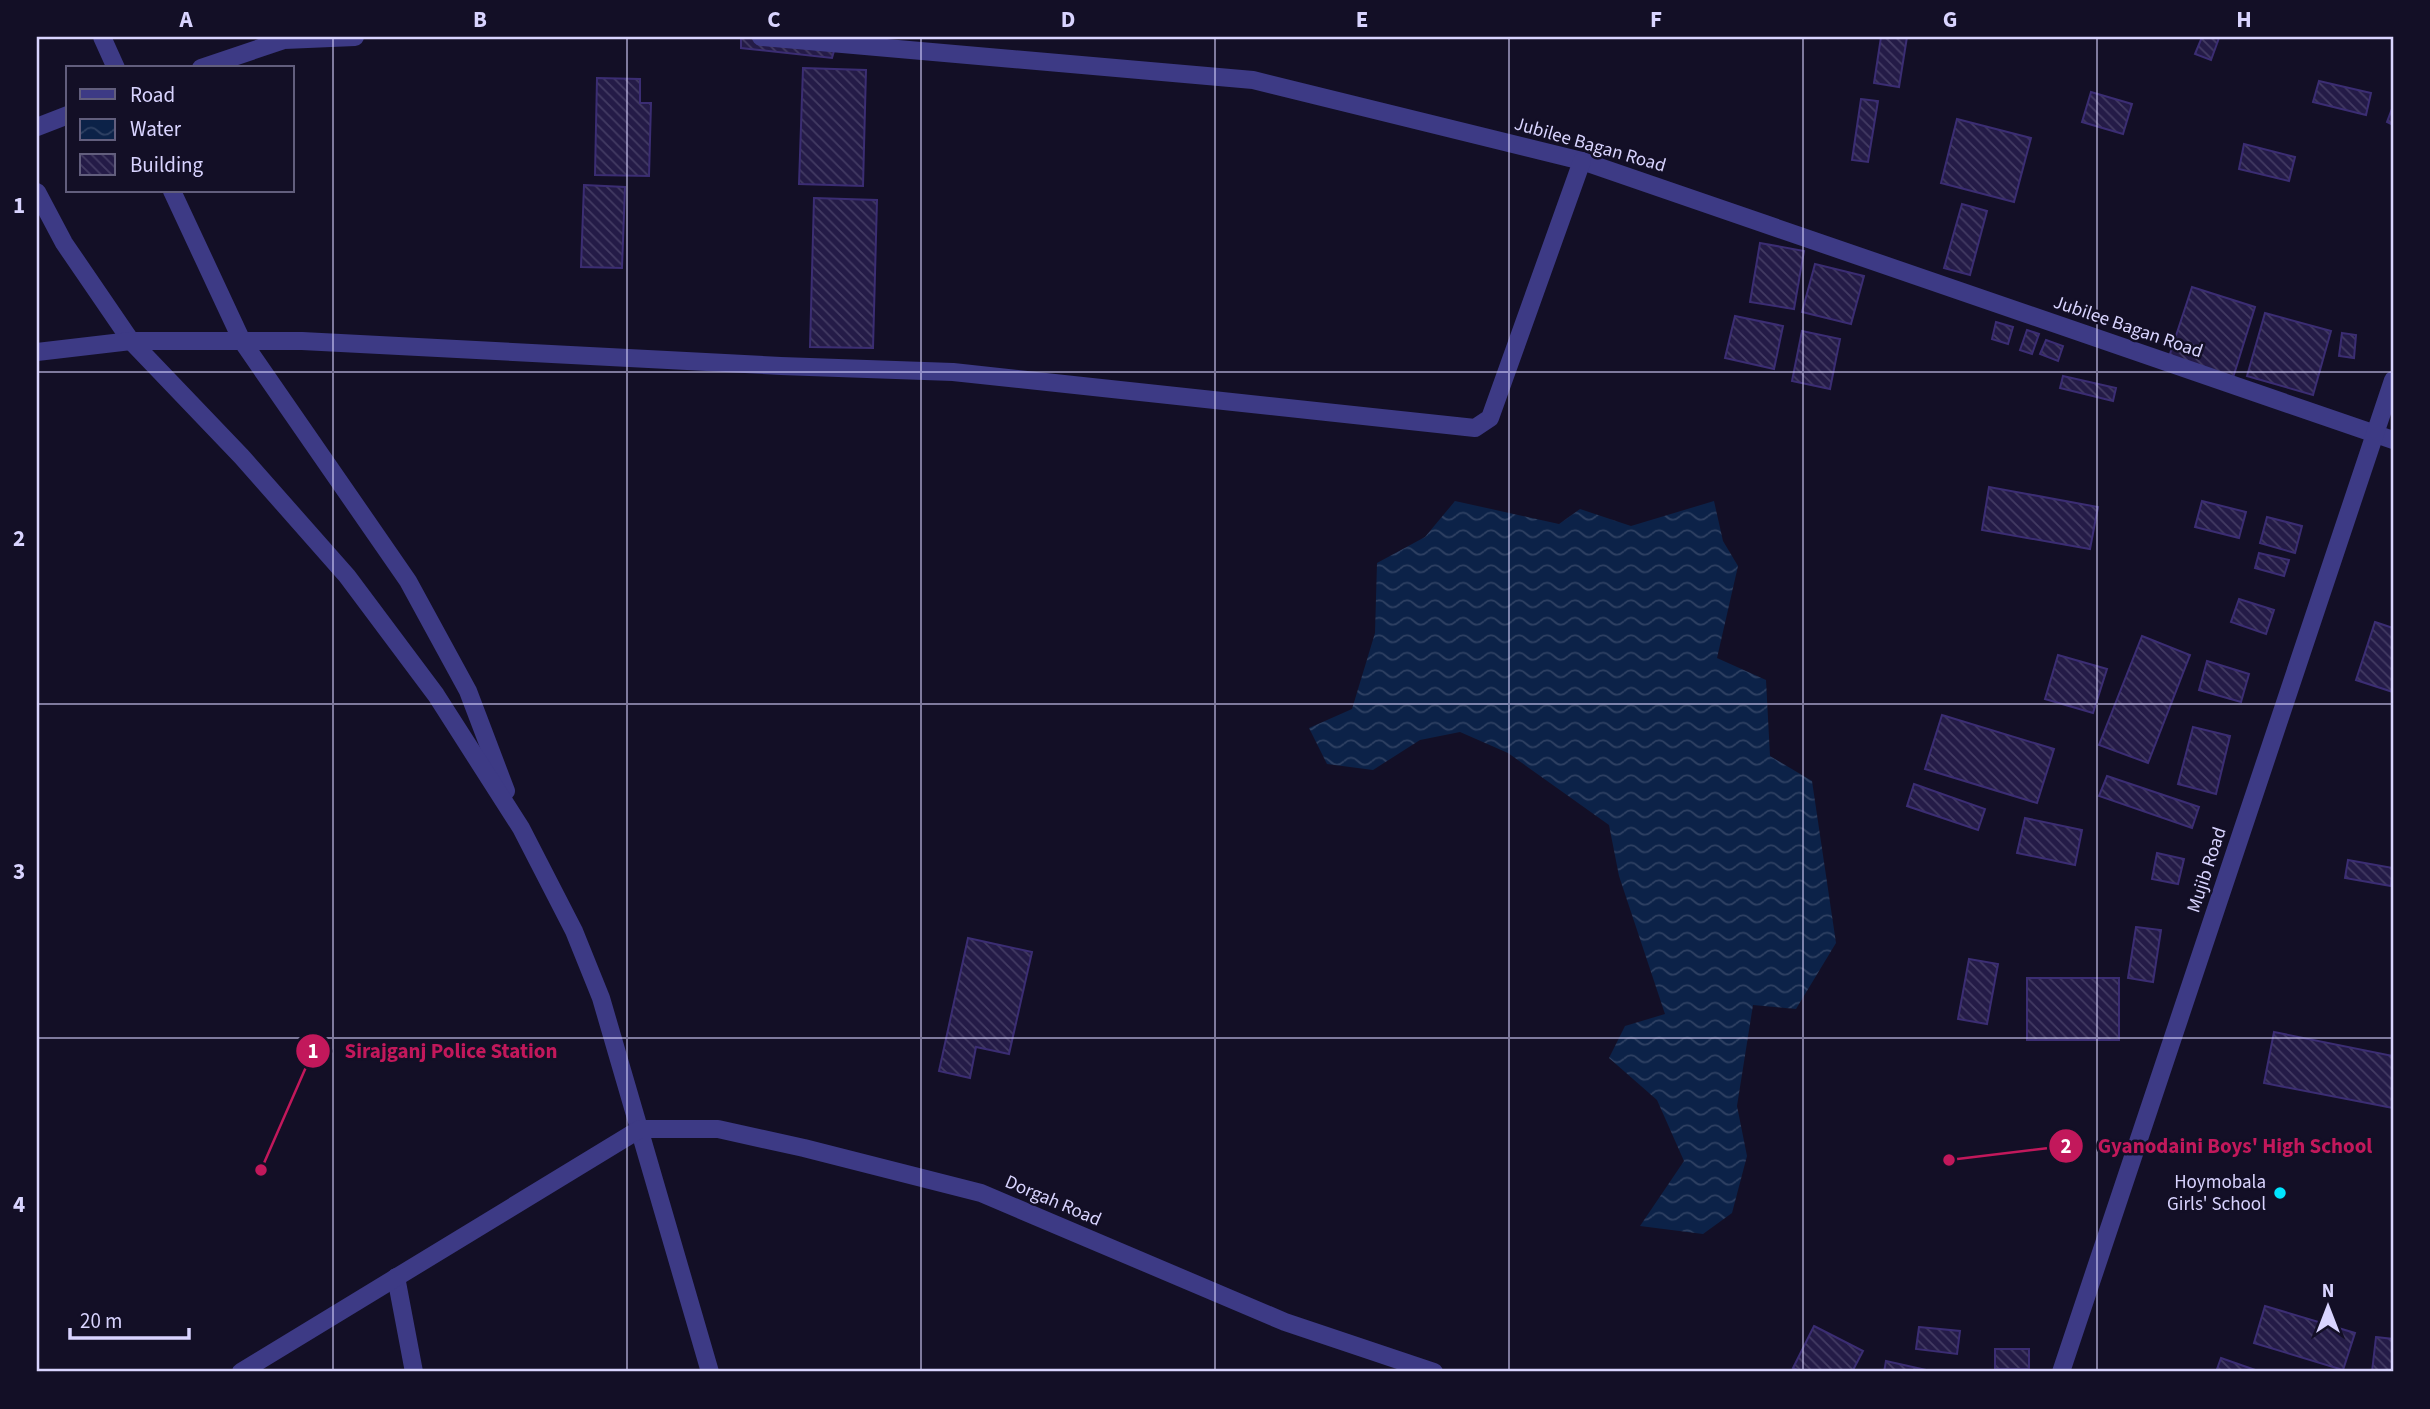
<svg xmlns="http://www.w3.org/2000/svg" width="2430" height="1409" viewBox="0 0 2430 1409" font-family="'Source Sans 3',sans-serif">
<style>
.water{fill:url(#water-waves)}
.building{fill:url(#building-back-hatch);stroke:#3b2d73;stroke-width:2}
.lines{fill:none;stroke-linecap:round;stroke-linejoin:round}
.street{stroke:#3d3a85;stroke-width:18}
.grid{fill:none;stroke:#d9d4ff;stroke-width:2;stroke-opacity:0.55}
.poi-dot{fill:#00e5ff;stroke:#130f26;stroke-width:2.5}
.labels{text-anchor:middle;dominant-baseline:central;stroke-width:5;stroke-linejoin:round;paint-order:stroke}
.street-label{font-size:19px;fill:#d9d4ff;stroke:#130f26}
.poi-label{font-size:19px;fill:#d9d4ff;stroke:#130f26;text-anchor:end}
.leader{fill:none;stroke:#c2185b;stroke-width:2.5}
.callout-dot{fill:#c2185b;stroke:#130f26;stroke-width:2.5}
.mark-label{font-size:21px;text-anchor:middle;font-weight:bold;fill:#fff}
.callout-label{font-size:21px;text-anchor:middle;font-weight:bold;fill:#c2185b;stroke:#130f26;stroke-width:5;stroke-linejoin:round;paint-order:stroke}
.neatline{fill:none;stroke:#d9d4ff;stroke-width:2.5}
.grid-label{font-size:23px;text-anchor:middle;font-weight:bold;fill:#d9d4ff}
</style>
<defs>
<pattern id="water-waves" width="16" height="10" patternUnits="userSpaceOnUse" patternTransform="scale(1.75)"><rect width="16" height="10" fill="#0c2248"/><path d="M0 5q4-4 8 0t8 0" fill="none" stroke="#2f4163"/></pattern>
<pattern id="building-back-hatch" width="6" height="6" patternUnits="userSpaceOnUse" patternTransform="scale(1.75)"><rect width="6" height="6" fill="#241b47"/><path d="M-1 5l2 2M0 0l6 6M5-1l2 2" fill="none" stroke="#433b63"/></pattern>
</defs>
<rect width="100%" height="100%" fill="#130f26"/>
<!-- water -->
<polygon class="water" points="1455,501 1559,524 1580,509 1631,526 1714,501 1723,541 1738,566 1717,658 1766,680 1770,756 1812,781 1836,943 1796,1009 1753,1005 1737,1106 1747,1156 1732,1213 1703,1234 1640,1226 1684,1161 1657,1100 1609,1058 1625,1026 1665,1014 1619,876 1609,825 1508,753 1460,732 1420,740 1373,770 1327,764 1309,728 1352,709 1375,633 1377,563 1425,537"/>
<!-- building -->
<g class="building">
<polygon points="741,37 838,37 832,58 741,48"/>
<polygon points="1881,37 1907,37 1899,87 1874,83"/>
<polygon points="2202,37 2219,38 2211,60 2195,54"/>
<polygon points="803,68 866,70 863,186 799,184"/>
<polygon points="597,78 640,79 640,103 651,103 649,176 595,175"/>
<polygon points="2319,81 2371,93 2366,115 2313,102"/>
<polygon points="2091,92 2132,104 2123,134 2082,122"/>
<polygon points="1861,99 1878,101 1868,162 1852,160"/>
<polygon points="2393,106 2393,125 2387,122"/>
<polygon points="1957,119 2031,138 2014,202 1941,183"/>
<polygon points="2244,144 2295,157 2289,181 2239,169"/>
<polygon points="584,185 625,187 622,268 581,267"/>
<polygon points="814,198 877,200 873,348 810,347"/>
<polygon points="1962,204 1987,211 1970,275 1944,268"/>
<polygon points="1760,243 1804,251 1794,309 1750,302"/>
<polygon points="1815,264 1864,276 1851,324 1802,312"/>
<polygon points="2192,287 2255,307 2232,381 2168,360"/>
<polygon points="2265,313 2331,331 2313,395 2247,376"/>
<polygon points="1735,316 1783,326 1774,369 1725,358"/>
<polygon points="1996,322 2013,327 2008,344 1992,339"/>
<polygon points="2027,330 2039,334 2032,354 2020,350"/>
<polygon points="1802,331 1840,339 1830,389 1792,381"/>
<polygon points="2342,333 2356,335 2354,358 2339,356"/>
<polygon points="2046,340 2063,346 2058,361 2040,354"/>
<polygon points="2063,376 2116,388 2113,401 2060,388"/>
<polygon points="1989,487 2098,507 2090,549 1982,530"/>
<polygon points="2202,501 2246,512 2239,538 2195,527"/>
<polygon points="2267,517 2302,526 2295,553 2260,543"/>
<polygon points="2259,553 2289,560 2284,576 2255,568"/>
<polygon points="2239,599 2274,610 2266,634 2231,622"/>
<polygon points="2375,622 2393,628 2393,692 2356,680"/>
<polygon points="2142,636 2190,655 2148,763 2099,745"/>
<polygon points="2058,655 2107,669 2093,713 2045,699"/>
<polygon points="2207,661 2249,674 2241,702 2199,690"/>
<polygon points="1942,715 2054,749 2037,803 1925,769"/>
<polygon points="2193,727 2230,736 2216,794 2178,784"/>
<polygon points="2107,776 2199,807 2192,828 2099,796"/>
<polygon points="1914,784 1985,809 1978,830 1907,806"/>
<polygon points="2025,818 2082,830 2075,865 2017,853"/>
<polygon points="2157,853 2184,859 2178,884 2152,879"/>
<polygon points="2348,860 2393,868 2391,886 2345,878"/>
<polygon points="2136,927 2161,930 2153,982 2128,978"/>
<polygon points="968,938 1032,952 1009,1054 976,1047 970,1078 939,1071"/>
<polygon points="1969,959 1998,964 1987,1024 1958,1019"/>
<rect x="2027" y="978" width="92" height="62"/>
<polygon points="2274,1032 2393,1056 2393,1108 2264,1083"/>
<polygon points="2265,1306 2355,1333 2343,1370 2254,1343"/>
<polygon points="1814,1326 1863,1351 1852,1372 1803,1372 1793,1368"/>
<polygon points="1919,1327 1960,1331 1957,1354 1916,1349"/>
<polygon points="2376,1337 2393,1339 2393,1372 2372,1372"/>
<rect x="1995" y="1349" width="34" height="20"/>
<polygon points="2221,1358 2261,1372 2216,1372"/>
<polygon points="1886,1361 1935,1372 1884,1372"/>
</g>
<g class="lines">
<!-- street -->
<g class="street">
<polyline points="102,37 116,68"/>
<polyline points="761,37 1253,80 1582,161 2393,440"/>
<polyline points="201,68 284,40 355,37"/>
<polyline points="37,127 68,115"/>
<polyline points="172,191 242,341 408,581 468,691 506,791"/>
<polyline points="37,192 64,243 131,341 242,457 347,576 436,695 521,828 574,931 601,998 710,1372"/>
<polyline points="37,352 131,341 302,341 781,366 953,372 1475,428 1490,418 1582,161"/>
<polyline points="396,1277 414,1372"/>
<polyline points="241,1372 640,1129 718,1129 804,1148 981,1193 1285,1322 1434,1372"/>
<polyline points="2061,1372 2393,380"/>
</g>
</g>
<!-- grid -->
<path class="grid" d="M333,37V1372M627,37V1372M921,37V1372M1215,37V1372M1509,37V1372M1803,37V1372M2097,37V1372M37,372H2393M37,704H2393M37,1038H2393"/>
<!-- markers -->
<circle class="poi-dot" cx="2280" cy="1193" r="7"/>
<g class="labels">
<!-- street labels -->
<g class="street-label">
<text transform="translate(1590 145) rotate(16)">Jubilee Bagan Road</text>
<text transform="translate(2128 327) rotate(19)">Jubilee Bagan Road</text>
<text transform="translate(2207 870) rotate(-72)">Mujib Road</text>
<text transform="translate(1053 1201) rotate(23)">Dorgah Road</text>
</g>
<!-- poi labels -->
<g class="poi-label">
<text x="2266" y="1182">Hoymobala<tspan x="2266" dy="22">Girls' School</tspan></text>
</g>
</g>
<!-- callouts -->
<path class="leader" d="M261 1170L313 1051M1949 1160L2066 1146"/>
<g class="callout-dot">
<circle cx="261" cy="1170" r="7"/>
<circle cx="1949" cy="1160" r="7"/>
<circle cx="313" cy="1051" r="18"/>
<circle cx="2066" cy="1146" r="18"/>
</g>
<g class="mark-label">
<text x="313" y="1058">1</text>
<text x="2066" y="1153">2</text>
</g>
<g class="callout-label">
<text x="451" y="1058">Sirajganj Police Station</text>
<text x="2235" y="1153">Gyanodaini Boys' High School</text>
</g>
<!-- border -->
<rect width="2430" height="1409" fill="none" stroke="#130f26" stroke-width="77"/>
<!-- legend -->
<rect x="66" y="66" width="228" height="126" fill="#130f26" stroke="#625e7d" stroke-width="2"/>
<rect x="80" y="89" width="35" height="10" fill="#3d3a85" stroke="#625e7d" stroke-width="2"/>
<text x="130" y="102" font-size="21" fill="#d9d4ff">Road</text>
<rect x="80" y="119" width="35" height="21" fill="url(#water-waves)" stroke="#625e7d" stroke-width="2"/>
<text x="130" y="136" font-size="21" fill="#d9d4ff">Water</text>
<rect x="80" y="154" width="35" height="21" fill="url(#building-back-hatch)" stroke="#625e7d" stroke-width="2"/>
<text x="130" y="172" font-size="21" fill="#d9d4ff">Building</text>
<!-- north arrow -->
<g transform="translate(2328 1307)" stroke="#130f26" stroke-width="5" paint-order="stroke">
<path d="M0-5L12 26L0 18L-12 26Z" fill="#d9d4ff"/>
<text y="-10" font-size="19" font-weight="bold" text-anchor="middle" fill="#d9d4ff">N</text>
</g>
<!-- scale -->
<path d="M70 1328v10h119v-10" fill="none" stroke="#d9d4ff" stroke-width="3.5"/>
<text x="80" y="1328" font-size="21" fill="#d9d4ff" stroke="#130f26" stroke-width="5" paint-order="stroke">20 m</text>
<rect x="38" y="38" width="2354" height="1332" class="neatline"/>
<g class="grid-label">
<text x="186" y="27">A</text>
<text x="480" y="27">B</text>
<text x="774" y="27">C</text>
<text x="1068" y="27">D</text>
<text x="1362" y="27">E</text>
<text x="1656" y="27">F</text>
<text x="1950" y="27">G</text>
<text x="2244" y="27">H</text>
<text x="19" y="213">1</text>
<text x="19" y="546">2</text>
<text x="19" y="879">3</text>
<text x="19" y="1212">4</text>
</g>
</svg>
